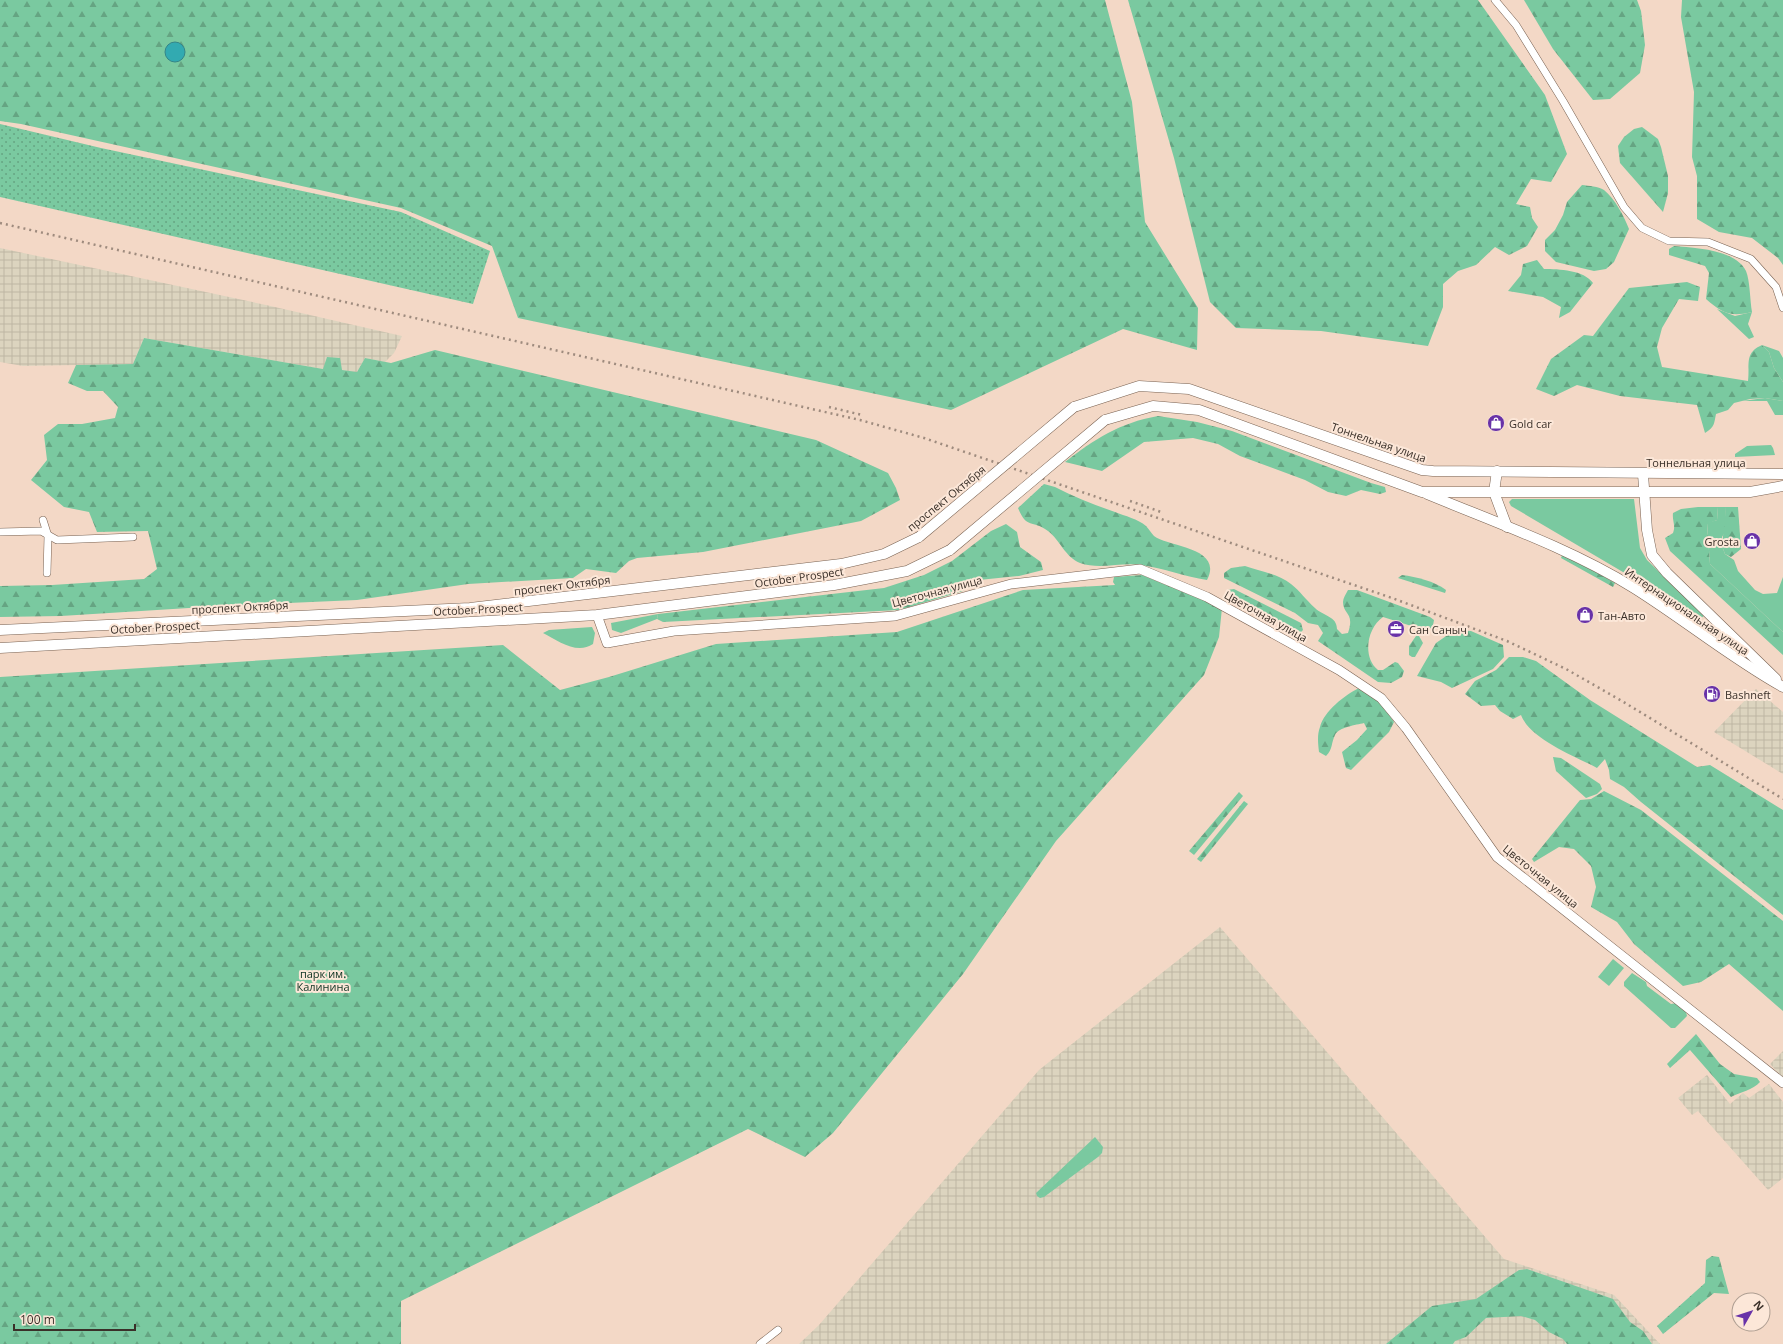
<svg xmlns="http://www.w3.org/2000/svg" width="1783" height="1344" viewBox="0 0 1783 1344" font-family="'Open Sans',sans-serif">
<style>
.industrial{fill:url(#industrial-grid)}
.green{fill:#7ac9a0}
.forest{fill:url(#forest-firs)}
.garden{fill:url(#garden-dots)}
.water{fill:#32aab1;stroke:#348588}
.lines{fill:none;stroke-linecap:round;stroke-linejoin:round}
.minor-casing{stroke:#796252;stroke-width:8}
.tertiary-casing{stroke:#796252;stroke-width:10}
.secondary-casing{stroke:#796252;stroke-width:11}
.minor{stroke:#fff;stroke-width:7}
.tertiary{stroke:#fff;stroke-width:9}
.secondary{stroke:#fff;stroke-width:10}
.rail{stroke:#9e8b7e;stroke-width:2.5;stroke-dasharray:2 4;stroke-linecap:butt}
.secondary-bridge-casing{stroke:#796252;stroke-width:11;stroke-linecap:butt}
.secondary-bridge{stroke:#fff;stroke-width:10}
.labels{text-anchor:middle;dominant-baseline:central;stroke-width:4;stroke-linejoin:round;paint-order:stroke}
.poi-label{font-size:11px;fill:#3a3029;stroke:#fce7d8;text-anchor:start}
.street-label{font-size:11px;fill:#3a3029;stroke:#fce7d8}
.park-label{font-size:11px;fill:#0c3221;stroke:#fce7d8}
</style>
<defs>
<pattern id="industrial-grid" width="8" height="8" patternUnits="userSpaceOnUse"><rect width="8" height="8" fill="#dcd4bf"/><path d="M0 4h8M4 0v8" fill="none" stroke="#beb6a4"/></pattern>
<pattern id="forest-firs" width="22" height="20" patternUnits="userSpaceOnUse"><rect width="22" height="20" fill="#7ac9a0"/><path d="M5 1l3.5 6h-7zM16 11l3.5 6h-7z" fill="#65a482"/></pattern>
<pattern id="garden-dots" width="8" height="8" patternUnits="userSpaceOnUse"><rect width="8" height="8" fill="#7ac9a0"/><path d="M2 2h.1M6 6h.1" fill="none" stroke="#65a482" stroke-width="1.8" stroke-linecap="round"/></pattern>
</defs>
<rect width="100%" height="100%" fill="#f3d8c6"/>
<!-- industrial -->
<g class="industrial">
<polygon points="0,248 266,305 402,336 394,353 385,362 365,358 357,372 323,369 144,338 133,364 23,366 0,362"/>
<polygon points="1756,689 1783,712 1783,774 1714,732"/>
<polygon points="1220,927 1504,1259 1614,1295 1660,1344 799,1344 819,1325 1039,1070"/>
<polygon points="1783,1051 1783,1078 1770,1064"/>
<polygon points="1707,1075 1730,1104 1743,1093 1749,1098 1769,1084 1783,1102 1783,1178 1768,1190 1698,1111 1692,1115 1678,1098"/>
</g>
<!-- green -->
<g class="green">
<polygon points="1717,309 1735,316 1752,312 1748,324 1754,337 1749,339"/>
<polygon points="1762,345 1779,351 1783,358 1783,382 1774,368 1769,352"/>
<polygon points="1765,398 1783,401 1783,415 1775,415 1767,401 1742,401"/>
<polygon points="1771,445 1773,448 1775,455 1735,457 1735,454 1747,446"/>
<polygon points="1512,499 1634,499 1640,548 1647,560 1704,616 1701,618 1511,506 1509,502"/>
<polygon points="1718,507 1726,507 1725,532 1722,537 1722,546 1725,554 1734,560 1738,571 1755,590 1763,594 1777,593 1783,577 1783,632 1710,564 1707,523 1717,520"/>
<polygon points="658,614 657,619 621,633 612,630 611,623"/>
<path d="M592,627L595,633L593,644C577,655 558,641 543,633L549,630Z"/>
<polygon points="1613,959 1624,968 1609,986 1598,977"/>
<polygon points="1632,973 1646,982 1647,986 1671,1004 1677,1003 1686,1012 1687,1016 1675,1028 1671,1028 1624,986 1624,982"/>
<polygon points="1095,1137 1103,1147 1102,1153 1098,1157 1044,1197 1040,1198 1037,1196 1036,1193"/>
</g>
<!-- forest -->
<g class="forest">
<polygon points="0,0 1105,0 1132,102 1145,222 1198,308 1197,350 1123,329 951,410 518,318 492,246 401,208 21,124 0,121"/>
<polygon points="1128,0 1478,0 1545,95 1567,154 1551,182 1531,179 1516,204 1530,207 1532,218 1538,227 1527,246 1509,255 1495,247 1476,265 1458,271 1443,284 1443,307 1428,346 1321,331 1236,328 1210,302 1174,158"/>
<polygon points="1524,0 1637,0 1641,11 1645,45 1640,73 1610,99 1593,100 1553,49"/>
<polygon points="1682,0 1783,0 1783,265 1778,258 1752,238 1719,232 1697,219 1697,176 1692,157 1694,92 1681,17"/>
<polygon points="1642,127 1658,139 1661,147 1668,176 1668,193 1663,212 1620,163 1618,146 1624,137 1634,129"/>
<path d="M1582,185C1589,186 1598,186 1604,190C1615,199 1624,216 1629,229L1614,262L1606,269L1594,271L1556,262L1545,251V240L1555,230L1563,215L1567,202Z"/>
<path d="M1674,246C1695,248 1735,249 1746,271C1750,280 1750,301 1752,312C1731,317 1723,314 1706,299L1709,273L1705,266L1669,255V249Z"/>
<path d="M1537,260L1544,269C1559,269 1584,270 1593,283L1570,312L1559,318L1561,307L1543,297L1508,291L1521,275L1523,264Z"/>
<path d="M1687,282L1700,287L1698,301L1679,299L1662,328L1657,347L1662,367L1748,381C1750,364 1744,353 1762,345L1769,352L1774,368L1783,382V401L1765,398L1750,399L1734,403L1728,410L1716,414C1714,423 1715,427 1705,433L1697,405L1620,396L1577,385L1554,396L1536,389L1551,359L1584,335L1593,336L1629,288Z"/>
<polygon points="144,338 323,369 327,357 340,358 342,370 357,372 365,358 391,363 435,350 816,440 888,473 896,488 900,500 861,521 703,552 637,558 629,561 616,573 586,569 573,578 468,584 357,600 221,606 61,616 0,617 0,586 52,585 144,579 157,569 148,531 97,532 89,512 64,507 31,480 47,460 44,435 58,424 82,424 115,418 118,407 103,391 87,391 68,383 76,365 133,364"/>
<path d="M1158,416L1197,422L1232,431L1371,483L1385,487L1386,492L1380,494L1361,490L1346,496L1328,492L1305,480L1240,456L1218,444L1193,438L1144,442L1102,471L1065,462C1095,439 1119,423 1158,416Z"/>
<path d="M1044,484L1055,487C1074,497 1095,505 1115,512C1125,516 1138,519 1146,526C1149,529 1151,533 1154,536C1168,547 1224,547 1207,580C1185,577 1164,568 1141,565C1121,562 1100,570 1080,563C1065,557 1060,540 1048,531C1032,519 1027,530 1018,508Z"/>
<path d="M1698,507H1718L1717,520L1707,524L1710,564L1783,632V655L1670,551L1665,538L1673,533C1676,525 1672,521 1673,513L1681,509Z"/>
<polygon points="1726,507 1738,507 1741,549 1731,557 1725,554 1722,546"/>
<polygon points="1006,524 1017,532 1020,547 1041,562 1043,570 1019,576 979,580 963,591 899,610 663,622 657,619 658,614 884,588 924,575 952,561 991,531"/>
<polygon points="1563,553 1615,583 1613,587 1561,558"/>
<path d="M1245,566C1259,571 1279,574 1291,584C1300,591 1306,600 1315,608C1323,616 1337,616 1337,629L1342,634L1348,633C1355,612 1343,615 1343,602C1343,598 1346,594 1348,590H1357L1430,617L1434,620C1433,627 1431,630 1424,630L1383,617C1367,628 1362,657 1378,670H1383L1395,662L1398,663L1404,671L1402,677L1391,683L1378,682L1318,641L1323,633L1318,625L1308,623L1295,613L1224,578V573L1231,568Z"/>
<polygon points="1142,575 1222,608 1219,637 1204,675 1056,841 963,974 833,1133 805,1157 748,1129 401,1301 401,1344 0,1344 0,677 503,645 560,690 609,677 716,644 897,632 1023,590 1115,585 1113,582 1114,577"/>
<path d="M1402,575C1417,577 1434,581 1446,590L1445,593L1398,578Z"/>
<polygon points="1234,589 1301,623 1303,630 1300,633 1227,595 1227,590"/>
<polygon points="1455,630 1471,631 1503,645 1504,657 1493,669 1452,688 1441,682 1417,676 1436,643"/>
<polygon points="1416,636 1419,636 1423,643 1415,657 1412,657 1409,655 1409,646"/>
<path d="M1509,657H1523L1536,661L1590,700L1697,767L1710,765L1783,810V915L1641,802L1624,787L1610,779L1609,770L1605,759L1597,768C1575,756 1530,739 1521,715L1513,719L1500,711L1495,705L1481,706L1465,694L1475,681L1496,670Z"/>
<path d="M1359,688L1381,703L1394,722L1389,732L1351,770L1346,768L1342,752L1357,740L1367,729L1364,723C1356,725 1339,727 1335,735C1331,743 1333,749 1326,756L1319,752C1318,743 1317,735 1320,727C1324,711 1345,695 1359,688Z"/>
<polygon points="1553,757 1561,758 1600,784 1602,789 1597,794 1586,798 1556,771"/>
<polygon points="1604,791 1641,810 1783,921 1783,1011 1729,964 1701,982 1683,986 1634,944 1617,922 1591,907 1596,887 1591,866 1574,849 1559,847 1534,862 1532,859 1580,800 1591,799"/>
<polygon points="1239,792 1243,796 1194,855 1189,851"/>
<polygon points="1244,801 1248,804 1201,862 1197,859"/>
<path d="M1696,1034L1720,1064L1734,1074L1757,1078L1760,1082C1753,1090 1740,1092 1731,1097L1690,1050L1670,1068L1667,1064Z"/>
<polygon points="1712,1256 1719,1257 1729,1294 1714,1293 1663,1334 1657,1326 1705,1283 1706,1260"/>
<polygon points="1527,1269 1613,1299 1630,1322 1643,1331 1652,1344 1567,1344 1563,1339 1549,1332 1535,1320 1521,1316 1486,1318 1466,1337 1455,1341 1453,1344 1386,1344 1432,1306 1476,1299 1519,1270"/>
</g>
<!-- garden -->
<polygon class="garden" points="0,124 101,148 401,212 490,251 473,304 0,197"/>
<!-- water -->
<circle class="water" cx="175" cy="52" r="10"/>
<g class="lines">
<!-- minor casing -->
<g class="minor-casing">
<g id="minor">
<polyline points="1495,0 1516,25 1563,101 1624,207 1642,228 1669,241 1708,242 1751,259 1776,287 1783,308"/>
<polyline points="43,520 48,536 47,573"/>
<polyline points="0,532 41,531 57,540 133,537"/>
<polyline points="760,1344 778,1330"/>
</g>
</g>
<!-- tertiary casing -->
<g class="tertiary-casing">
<polyline id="tertiary" points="597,615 607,643 674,631 895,616 1011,584 1140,569 1207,597 1339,670 1381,698 1406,728 1497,857 1783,1083"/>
</g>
<!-- secondary casing -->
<g class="secondary-casing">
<g id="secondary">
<polyline points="1074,407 1139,386 1189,389 1422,470 1433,471 1783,474"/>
<polyline points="1105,420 1153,406 1199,410 1422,492 1750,492 1783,486"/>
<polyline points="1497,471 1494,492 1507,527"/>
<polyline points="1643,474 1647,530 1652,555 1667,573 1776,679"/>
<path d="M1427,494C1497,523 1569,548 1634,588C1685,620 1731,658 1783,687"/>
<polyline points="0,630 470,608 841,564 884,554 919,537"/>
<polyline points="0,648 597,615 834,585 907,571 950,550"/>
</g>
</g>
<!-- minor -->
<use href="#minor" class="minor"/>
<!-- tertiary -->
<use href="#tertiary" class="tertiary"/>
<!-- secondary -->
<use href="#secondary" class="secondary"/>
<!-- rail -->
<g class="rail">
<polyline points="0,223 860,420 924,438 1392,598 1507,641 1566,669 1622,701 1783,799"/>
<polyline points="829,407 862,415"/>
<polyline points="1130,501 1161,512"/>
</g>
<!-- secondary-bridge casing -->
<g class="secondary-bridge-casing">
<g id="secondary-bridge">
<polyline points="919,537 1074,407"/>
<polyline points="950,550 1105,420"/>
</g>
</g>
<!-- secondary-bridge -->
<use href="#secondary-bridge" class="secondary-bridge"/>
</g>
<!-- icons -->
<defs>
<g id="shop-disc" transform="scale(0.9)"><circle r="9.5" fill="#6832a8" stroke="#fce7d8"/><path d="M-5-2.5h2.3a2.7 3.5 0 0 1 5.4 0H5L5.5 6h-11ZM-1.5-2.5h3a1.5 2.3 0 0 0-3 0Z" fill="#fff"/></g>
<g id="office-disc" transform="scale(0.9)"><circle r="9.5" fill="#6832a8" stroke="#fce7d8"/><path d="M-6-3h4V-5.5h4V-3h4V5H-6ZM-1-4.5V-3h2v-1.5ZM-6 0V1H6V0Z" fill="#fff"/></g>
<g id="fuel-disc" transform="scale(0.9)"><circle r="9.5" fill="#6832a8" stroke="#fce7d8"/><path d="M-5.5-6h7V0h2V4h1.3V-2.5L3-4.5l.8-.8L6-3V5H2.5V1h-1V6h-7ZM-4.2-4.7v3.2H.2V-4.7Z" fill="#fff"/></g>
</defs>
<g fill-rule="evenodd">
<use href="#shop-disc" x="1496" y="423"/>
<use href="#shop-disc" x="1752" y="541"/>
<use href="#shop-disc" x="1585" y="615"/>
<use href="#office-disc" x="1396" y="629"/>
<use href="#fuel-disc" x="1712" y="694"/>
</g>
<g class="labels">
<!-- poi labels -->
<g class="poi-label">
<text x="1509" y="423">Gold car</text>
<text x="1739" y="541" text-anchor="end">Grosta</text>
<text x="1598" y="615">Тан-Авто</text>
<text x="1409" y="629">Сан Саныч</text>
<text x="1725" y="694">Bashneft</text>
</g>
<!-- street labels -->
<g class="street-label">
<text transform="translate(1379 442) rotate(19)">Тоннельная улица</text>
<text x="1696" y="462">Тоннельная улица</text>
<text transform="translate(946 498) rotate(-39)">проспект Октября</text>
<text transform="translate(799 577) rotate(-8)">October Prospect</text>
<text transform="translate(562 585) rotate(-7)">проспект Октября</text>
<text transform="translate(937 591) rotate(-15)">Цветочная улица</text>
<text transform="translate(240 607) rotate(-3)">проспект Октября</text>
<text transform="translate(478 609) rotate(-3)">October Prospect</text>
<text transform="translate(1687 611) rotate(34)">Интернациональная улица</text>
<text transform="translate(1266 616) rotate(29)">Цветочная улица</text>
<text transform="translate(155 627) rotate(-3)">October Prospect</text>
<text transform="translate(1541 876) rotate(39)">Цветочная улица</text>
</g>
<!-- park labels -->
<g class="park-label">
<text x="323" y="973">парк им.<tspan x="323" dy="13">Калинина</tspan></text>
</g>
</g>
<!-- north arrow -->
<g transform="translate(1751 1312) rotate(51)"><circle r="19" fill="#fce7d8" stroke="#ae9e92"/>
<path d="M0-3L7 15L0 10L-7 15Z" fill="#6832a8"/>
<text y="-6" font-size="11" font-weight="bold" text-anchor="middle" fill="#3a3029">N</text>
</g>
<!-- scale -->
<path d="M14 1324v6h121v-6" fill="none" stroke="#3a3029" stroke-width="2"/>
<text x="20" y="1324" font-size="12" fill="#3a3029" stroke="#fce7d8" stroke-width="3" paint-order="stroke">100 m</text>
</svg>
